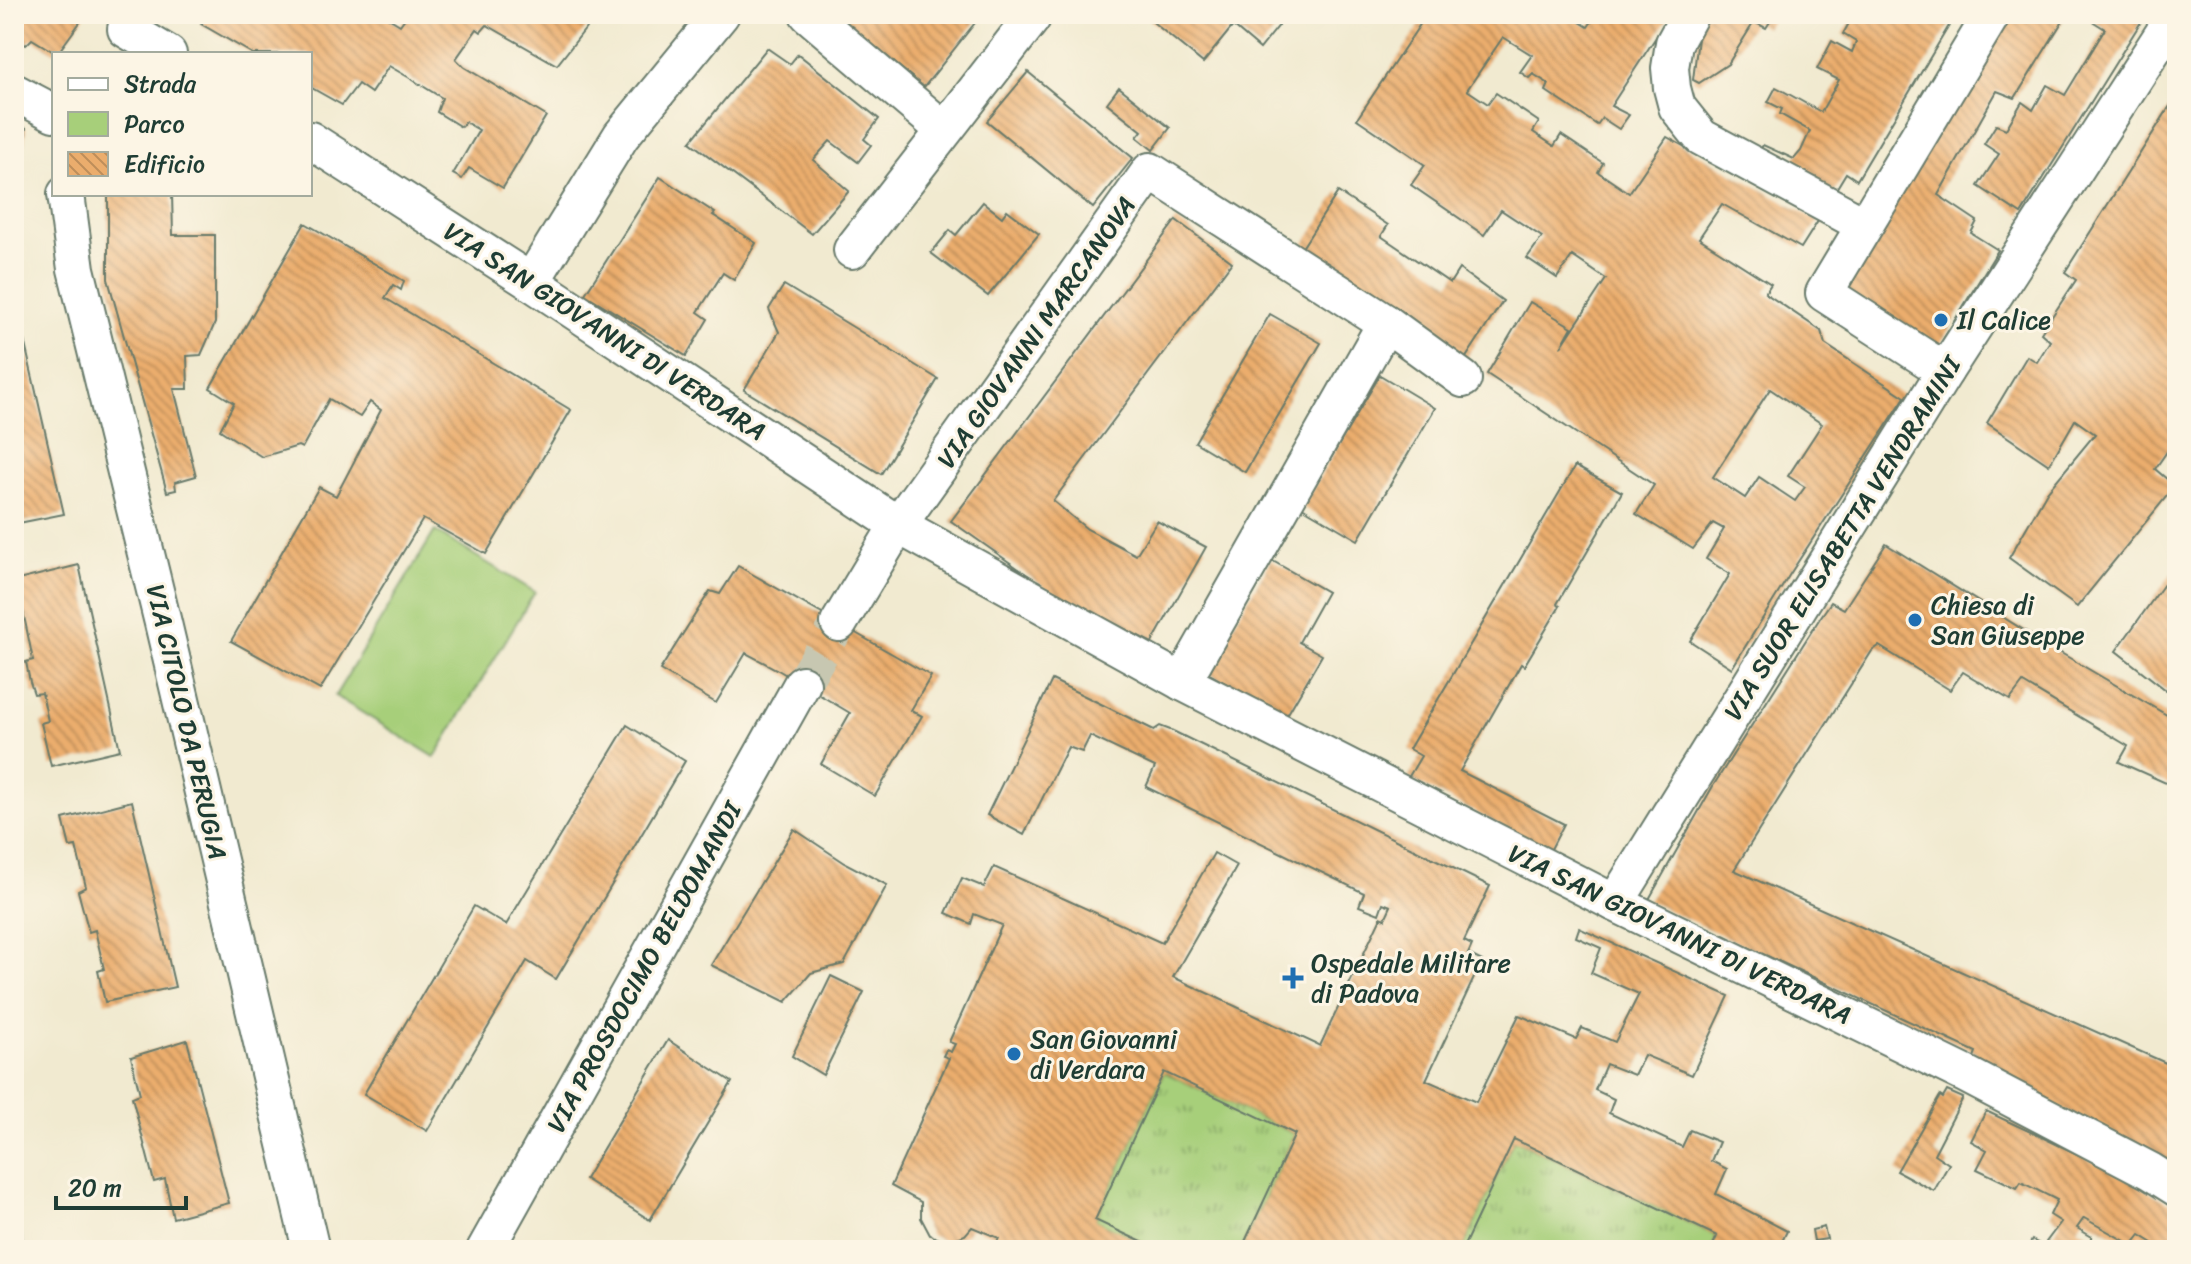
<svg xmlns="http://www.w3.org/2000/svg" width="2191" height="1264" viewBox="0 0 2191 1264" font-family="Sriracha,sans-serif">
<style>
.grass{fill:url(#grass-tufts);stroke:#638657;stroke-width:2}
.green{fill:#a7cf7a;stroke:#638657;stroke-width:2}
.lines{fill:none;stroke-linecap:round;stroke-linejoin:round}
.stream{stroke:#71a4dd;stroke-width:12}
.building{fill:url(#building-back-hatch);fill-rule:evenodd}
.minor-tunnel{stroke:#c7c7b1;stroke-width:36;stroke-dasharray:36 18;stroke-linecap:butt}
.minor-casing{stroke:#687a6b;stroke-width:40}
.minor{stroke:#fff;stroke-width:36}
.poi-dot{fill:#1f6fb2;stroke:#fcf5e5;stroke-width:3}
.labels{text-anchor:middle;dominant-baseline:central;stroke-width:6;stroke-linejoin:round;paint-order:stroke}
.poi-label{font-size:26px;fill:#1f3d34;stroke:#fcf5e5;text-anchor:start}
.street-label{font-size:26px;fill:#1f3d34;stroke:#fcf5e5}
</style>
<defs>
<pattern id="grass-tufts" width="24" height="20" patternUnits="userSpaceOnUse" patternTransform="scale(2)"><rect width="24" height="20" fill="#a7cf7a"/><path d="M3 7l-1-3M5 7V3M7 7l1-3M15 17l-1-3M17 17v-4M19 17l1-3" fill="none" stroke="#87a965"/></pattern>
<pattern id="building-back-hatch" width="6" height="6" patternUnits="userSpaceOnUse" patternTransform="scale(2)"><rect width="6" height="6" fill="#ebad6d"/><path d="M-1 5l2 2M0 0l6 6M5-1l2 2" fill="none" stroke="#be8e5a"/></pattern>
</defs>
<rect width="100%" height="100%" fill="#fcf5e5"/>
<filter id="ink" filterUnits="userSpaceOnUse"><feTurbulence type="fractalNoise" baseFrequency=".0125" numOctaves="2"/><feDisplacementMap in="SourceGraphic" scale="16" xChannelSelector="R" yChannelSelector="G"/><feConvolveMatrix kernelMatrix="1 2 1 2 8 2 1 2 1" color-interpolation-filters="sRGB"/></filter>
<filter id="wash" filterUnits="userSpaceOnUse"><feTurbulence type="fractalNoise" baseFrequency=".006" numOctaves="4" result="noise"/><feDisplacementMap in="SourceGraphic" scale="32" xChannelSelector="R" yChannelSelector="G"/><feGaussianBlur stdDeviation="1.8" result="paint"/><feColorMatrix in="noise" values="0 0 0 0 0 0 0 0 0 0 0 0 0 0 0 0 0 1.4 0 .05"/><feComposite in="paint" operator="in"/></filter>
<g filter="url(#wash)">
<rect width="100%" height="100%" fill="#f1ead0"/>
<!-- grass -->
<g class="grass">
<polygon points="1164,1072 1295,1134 1241,1250 1159,1250 1095,1220"/>
<polygon points="1514,1139 1717,1236 1711,1250 1462,1250"/>
</g>
<!-- green -->
<polygon class="green" points="435,531 535,592 435,757 335,696"/>
<g class="lines">
<!-- stream -->
<polyline class="stream" points="14,1230 19,1250"/>
</g>
<g id="blocks">
<!-- building -->
<g class="building">
<polygon points="14,14 86,14 57,54 32,39 26,45 14,37"/>
<polygon points="209,14 382,14 400,25 408,14 597,14 557,65 487,25 481,32 477,29 456,59 464,67 546,116 503,188 469,168 462,179 453,174 479,130 465,122 461,127 437,112 442,98 408,77 389,66 371,93 358,84 342,105 310,87 310,54 253,54 201,24"/>
<polygon points="835,14 982,14 924,87"/>
<polygon points="1143,14 1288,14 1260,49 1233,26 1203,63"/>
<path d="M1427,14H1567L1588,27L1597,14H1671L1611,106L1629,115L1619,129L1602,118L1597,125L1546,91L1549,84L1533,74L1529,78L1520,72L1532,55L1503,37L1467,90L1488,104L1496,93L1539,122L1533,132L1554,146L1561,135L1603,163L1598,172L1629,193L1667,137L1818,221L1801,248L1722,204L1699,238L1771,284L1765,293L1821,331L1825,344L1905,397L1790,574L1732,668L1690,641L1730,574L1706,559L1724,529L1713,523L1693,549L1636,514L1654,485L1487,374L1530,302L1572,327L1561,347L1606,279L1572,256L1557,278L1527,258L1542,237L1501,210L1484,235L1411,185L1425,165L1357,119ZM1770,389L1822,424L1788,476L1805,487L1795,501L1759,477L1745,498L1713,477Z"/>
<polygon points="1701,14 1775,14 1766,28 1754,22 1728,64 1699,83 1693,80"/>
<polygon points="1854,14 1956,14 1857,180 1846,173 1832,196 1756,157 1763,145 1794,159 1801,151 1810,131 1780,114 1782,109 1768,102 1776,87 1821,112 1839,80 1817,69 1832,41 1852,52 1856,42 1843,34"/>
<polygon points="2000,14 2067,14 2015,98 1997,91 1938,195 1977,221 1971,233 1998,250 1937,349 1839,297"/>
<polygon points="2088,14 2146,14 2021,214 1978,186 1999,154 1984,144 1996,125 2006,129 2022,102 2033,110 2047,85 2065,95 2105,29 2089,19"/>
<polygon points="767,48 790,64 798,54 879,119 864,139 871,145 858,162 830,141 813,160 849,191 812,234 690,142"/>
<polygon points="1028,72 1133,158 1093,208 987,121"/>
<polygon points="1119,87 1170,128 1153,150 1137,137 1142,131 1107,103"/>
<polygon points="2177,95 2177,437 2155,469 2175,486 2077,607 2009,558 2047,492 2095,434 2075,420 2049,465 1987,423 2027,356 2037,362 2050,341 2041,333 2076,280 2065,272"/>
<polygon points="14,127 26,128 16,210 14,210"/>
<polygon points="660,177 715,213 713,215 756,243 734,280 723,273 698,312 708,319 686,356 585,294"/>
<polygon points="1338,192 1388,225 1381,236 1450,283 1459,269 1503,301 1465,359 1302,248"/>
<polygon points="108,194 172,194 173,235 215,235 215,323 201,355 187,356 188,389 174,389 196,476 175,482 176,490 167,492 108,279"/>
<polygon points="983,202 1002,217 1007,210 1039,234 988,296 931,253 950,230 956,235"/>
<polygon points="1176,220 1232,262 1053,501 1087,529 1136,555 1157,521 1206,547 1152,643 1046,588 951,521"/>
<polygon points="305,223 404,281 401,290 393,285 385,298 571,410 486,554 423,519 320,690 231,641 319,487 336,496 381,410 370,402 360,417 329,399 302,448 298,446 262,457 220,430 234,403 210,388"/>
<polygon points="784,285 938,379 881,474 744,390 779,332 769,309"/>
<polygon points="1270,314 1321,343 1245,472 1195,442"/>
<polygon points="22,331 64,514 14,524 14,332"/>
<polygon points="1380,375 1435,408 1358,540 1302,507"/>
<polygon points="1575,466 1622,492 1557,604 1560,606 1524,666 1521,664 1460,771 1564,824 1550,851 1408,778 1421,756 1409,749"/>
<polygon points="1886,544 2049,646 2177,721 2177,788 2119,762 2128,746 2023,683 2010,700 1963,672 1950,690 1879,646 1872,651 1734,870 2177,1068 2177,1168 1972,1063 1976,1052 1648,901 1713,786 1820,618 1831,602 1844,609"/>
<polygon points="1271,560 1327,592 1299,642 1322,655 1286,717 1206,672"/>
<polygon points="79,565 120,750 51,766 41,723 48,721 42,693 34,694 30,682 26,662 33,660 23,611 16,612 14,606 14,581"/>
<polygon points="738,566 931,676 911,710 922,716 875,796 821,764 850,713 778,670 746,653 716,703 660,670 710,591 720,594"/>
<polygon points="2177,566 2177,675 2166,690 2116,651"/>
<polygon points="1052,680 1154,730 1160,726 1173,731 1490,886 1464,941 1472,945 1468,954 1482,961 1426,1080 1476,1102 1519,1015 1576,1039 1582,1028 1615,1042 1639,994 1591,973 1601,948 1576,937 1579,928 1729,996 1692,1075 1644,1055 1634,1075 1606,1064 1595,1090 1614,1099 1609,1113 1682,1147 1690,1130 1719,1142 1711,1161 1727,1169 1716,1194 1787,1231 1778,1250 1711,1250 1717,1236 1514,1139 1462,1250 1241,1250 1295,1134 1164,1072 1095,1220 1159,1250 993,1250 999,1238 972,1227 965,1235 946,1242 930,1235 921,1218 921,1202 891,1186 949,1058 943,1056 946,1050 951,1052 955,1044 949,1042 1002,925 974,914 971,924 946,913 962,878 984,887 994,867 1162,943 1214,853 1237,866 1173,977 1320,1046 1381,917 1385,919 1391,906 1383,903 1379,914 1359,906 1364,893 1146,787 1155,767 1090,736 1082,752 1068,747 1024,835 987,815"/>
<polygon points="627,725 685,761 556,979 527,961 427,1131 364,1094 474,906 506,925"/>
<polygon points="132,801 175,987 105,1002 98,971 104,969 95,930 89,932 78,891 86,887 76,846 70,847 63,819"/>
<polygon points="794,829 845,863 887,885 844,964 811,973 786,1002 711,965"/>
<polygon points="831,976 864,992 823,1075 792,1056"/>
<polygon points="187,1040 229,1203 173,1218 165,1179 154,1182 132,1097 140,1094 131,1057"/>
<polygon points="668,1040 732,1082 650,1220 585,1179"/>
<polygon points="1947,1091 1963,1098 1934,1154 1949,1164 1934,1191 1897,1171 1940,1096 1943,1098"/>
<polygon points="1986,1111 2111,1170 2177,1207 2177,1250 2156,1250 2158,1246 2140,1235 2132,1245 2084,1218 2077,1228 2092,1237 2084,1250 2026,1250 2032,1240 2043,1246 2061,1222 2050,1215 2057,1200 2021,1182 2017,1188 1977,1169 1987,1150 1971,1141"/>
<polygon points="1824,1227 1827,1239 1814,1241 1812,1230"/>
</g>
</g>
</g>
<g filter="url(#ink)">
<use href="#blocks" fill-opacity="0" stroke="#687a6b" stroke-width="2"/>
<g class="lines">
<!-- minor-tunnel -->
<polyline class="minor-tunnel" points="802,684 839,623"/>
<!-- minor casing -->
<g class="minor-casing">
<g id="minor">
<polyline points="808,14 943,129"/>
<polyline points="1690,14 1674,43 1670,68 1672,88 1677,107 1701,137 1863,224"/>
<polyline points="126,29 168,54"/>
<polyline points="14,92 54,113"/>
<polyline points="310,140 531,282 898,525 1182,682 1615,903 1965,1074 2150,1171 2177,1188"/>
<polyline points="66,194 76,269 163,623 311,1250"/>
<polyline points="852,250 1032,18"/>
<polyline points="531,282 621,136 721,14"/>
<polyline points="1945,371 1824,293 1992,14"/>
<polyline points="839,623 898,525 1150,171 1386,323 1463,379"/>
<polyline points="1182,682 1386,323"/>
<polyline points="1615,903 1945,371 2176,14"/>
<polyline points="485,1250 802,684"/>
</g>
</g>
<!-- minor -->
<use href="#minor" class="minor"/>
</g>
</g>
<!-- markers -->
<g class="poi-dot">
<circle cx="1941" cy="320" r="8"/>
<circle cx="1915" cy="620" r="8"/>
<path d="M1289 966h8v8h8v8h-8v8h-8v-8h-8v-8h8z"/>
<circle cx="1014" cy="1054" r="8"/>
</g>
<g class="labels">
<!-- poi labels -->
<g class="poi-label">
<text x="1957" y="320">Il Calice</text>
<text x="1931" y="605">Chiesa di<tspan x="1931" dy="30">San Giuseppe</tspan></text>
<text x="1311" y="963">Ospedale Militare<tspan x="1311" dy="30">di Padova</tspan></text>
<text x="1030" y="1039">San Giovanni<tspan x="1030" dy="30">di Verdara</tspan></text>
</g>
<!-- street labels -->
<g class="street-label">
<text transform="translate(605 331) rotate(33)">VIA SAN GIOVANNI DI VERDARA</text>
<text transform="translate(1036 332) rotate(-55)">VIA GIOVANNI MARCANOVA</text>
<text transform="translate(1842 538) rotate(-58)">VIA SUOR ELISABETTA VENDRAMINI</text>
<text transform="translate(187 722) rotate(77)">VIA CITOLO DA PERUGIA</text>
<text transform="translate(1680 934) rotate(26)">VIA SAN GIOVANNI DI VERDARA</text>
<text transform="translate(644 967) rotate(-61)">VIA PROSDOCIMO BELDOMANDI</text>
</g>
</g>
<!-- margin -->
<rect width="2191" height="1264" fill="none" stroke="#fcf5e5" stroke-width="48"/>
<!-- legend -->
<rect x="52" y="52" width="260" height="144" fill="#fcf5e5" stroke="#a4ab9e" stroke-width="2"/>
<rect x="68" y="78" width="40" height="12" fill="#ffffff" stroke="#a4ab9e" stroke-width="2"/>
<text x="124" y="92" font-size="24" fill="#1f3d34">Strada</text>
<rect x="68" y="112" width="40" height="24" fill="#a7cf7a" stroke="#a4ab9e" stroke-width="2"/>
<text x="124" y="132" font-size="24" fill="#1f3d34">Parco</text>
<rect x="68" y="152" width="40" height="24" fill="url(#building-back-hatch)" stroke="#a4ab9e" stroke-width="2"/>
<text x="124" y="172" font-size="24" fill="#1f3d34">Edificio</text>
<!-- scale -->
<path d="M56 1196v12h130v-12" fill="none" stroke="#1f3d34" stroke-width="4"/>
<text x="68" y="1196" font-size="24" fill="#1f3d34" stroke="#fcf5e5" stroke-width="6" paint-order="stroke">20 m</text>
</svg>
